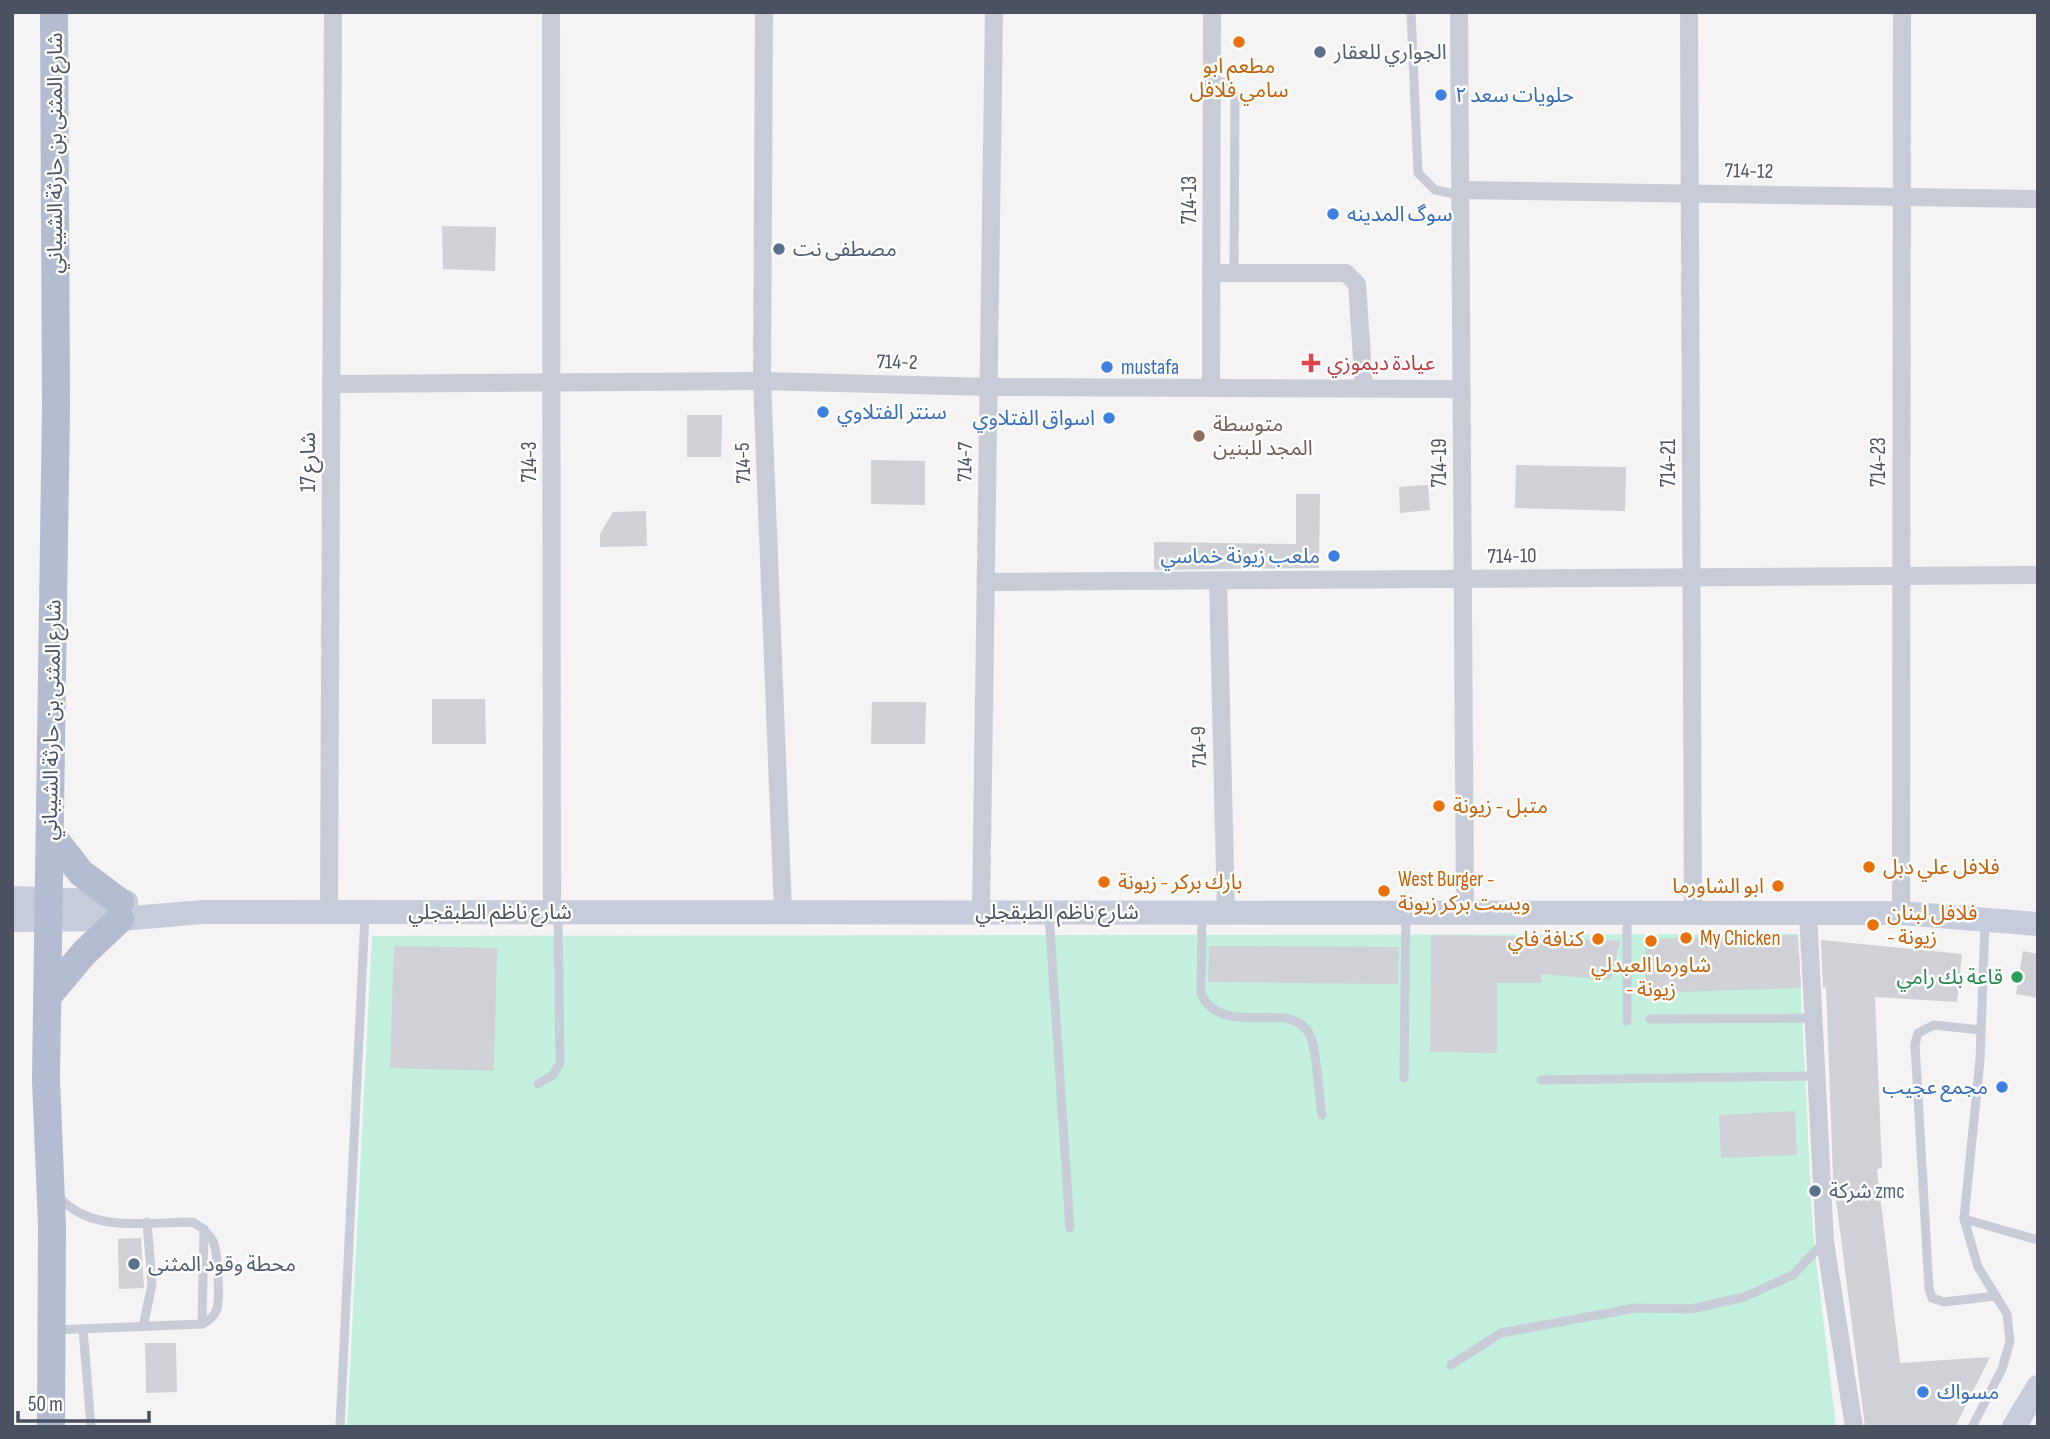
<svg xmlns="http://www.w3.org/2000/svg" width="2050" height="1439" viewBox="0 0 2050 1439" font-family="'Sofia Sans Condensed','Noto Sans Arabic',sans-serif">
<style>
.green{fill:#c3f0dd}
.building{fill:#cfd1d6}
.lines{fill:none;stroke-linecap:round;stroke-linejoin:round}
.lane{stroke:#c7ccd6;stroke-width:9}
.street{stroke:#c7ccd6;stroke-width:18}
.secondary{stroke:#c6ccda;stroke-width:24}
.primary{stroke:#b3bcd0;stroke-width:28}
.food-dot{fill:#e8710a;stroke:#fff;stroke-width:2.5}
.service-dot{fill:#5c6f8a;stroke:#fff;stroke-width:2.5}
.shop-dot{fill:#3f7fe0;stroke:#fff;stroke-width:2.5}
.health-dot{fill:#e0444e;stroke:#fff;stroke-width:2.5}
.education-dot{fill:#8d6e63;stroke:#fff;stroke-width:2.5}
.leisure-dot{fill:#2e9e5b;stroke:#fff;stroke-width:2.5}
.labels{text-anchor:middle;dominant-baseline:central;stroke-width:5;stroke-linejoin:round;paint-order:stroke}
.service-label{font-size:21px;fill:#4e5e75;stroke:#fff;text-anchor:start}
.food-label{font-size:21px;fill:#c56008;stroke:#fff;text-anchor:start}
.shop-label{font-size:21px;fill:#366cbe;stroke:#fff;text-anchor:start}
.street-label{font-size:21px;fill:#4a5160;stroke:#fff}
.health-label{font-size:21px;fill:#be3a42;stroke:#fff;text-anchor:start}
.education-label{font-size:21px;fill:#785e54;stroke:#fff;text-anchor:start}
.leisure-label{font-size:21px;fill:#27864d;stroke:#fff;text-anchor:end}
</style>
<rect width="100%" height="100%" fill="#f5f3f3"/>
<!-- green -->
<polygon class="green" points="1798,934 1813,1233 1836,1427 347,1427 372,936"/>
<!-- building -->
<g class="building">
<polygon points="442,226 496,227 495,271 443,269"/>
<polygon points="687,415 722,415 721,457 687,457"/>
<polygon points="871,460 925,461 925,505 871,504"/>
<polygon points="1516,465 1626,467 1625,511 1515,508"/>
<polygon points="1428,485 1430,510 1400,513 1399,487"/>
<polygon points="1296,494 1320,494 1319,568 1154,570 1154,542 1296,544"/>
<polygon points="646,511 647,546 600,547 600,534 613,512"/>
<polygon points="432,699 485,699 486,744 432,744"/>
<polygon points="872,702 926,702 925,744 871,744"/>
<polygon points="1431,935 1498,936 1620,941 1611,980 1541,974 1541,983 1497,983 1497,1053 1430,1052"/>
<polygon points="1798,935 1801,988 1646,993 1645,939"/>
<polygon points="1821,940 1962,954 1957,1002 1875,997 1882,1168 1877,1169 1900,1363 1990,1357 1955,1427 1865,1427 1833,1176 1826,987 1823,988"/>
<polygon points="394,946 497,948 494,1071 390,1068"/>
<polygon points="1209,946 1399,947 1398,984 1208,982"/>
<polygon points="2023,951 2038,954 2038,998 2016,994"/>
<polygon points="1795,1111 1797,1155 1721,1158 1719,1115"/>
<polygon points="141,1238 144,1288 119,1289 118,1239"/>
<polygon points="145,1343 176,1343 177,1392 146,1393"/>
</g>
<g class="lines">
<!-- lane -->
<g class="lane">
<polyline points="1411,12 1418,173 1435,190 1460,195"/>
<polyline points="1212,81 1223,82 1235,96 1234,273"/>
<polyline points="1049,914 1070,1228"/>
<path d="M1202,914L1201,994C1224,1041 1291,996 1310,1035C1317,1050 1319,1097 1322,1115"/>
<polyline points="1650,1019 1813,1018"/>
<polyline points="1627,1021 1627,914"/>
<polyline points="1981,1030 1934,1025 1918,1033 1915,1044 1929,1289 1932,1298 1944,1302 1996,1296"/>
<polyline points="1404,1078 1406,914"/>
<polyline points="1541,1080 1816,1076"/>
<polyline points="538,1084 553,1075 560,1063 558,914"/>
<polyline points="1964,1219 2038,1240"/>
<polyline points="202,1324 204,1229"/>
<polyline points="143,1327 152,1284 147,1222"/>
<polyline points="83,1329 91,1427"/>
<path d="M54,1330L202,1324C209,1321 214,1317 217,1309C220,1297 218,1252 213,1241C208,1232 201,1227 193,1222C148,1222 91,1234 58,1196"/>
<polyline points="1451,1365 1501,1333 1635,1308 1691,1309 1744,1297 1793,1275 1823,1243"/>
<polyline points="340,1427 365,915"/>
<polyline points="1972,1427 2002,1369 2010,1341 2007,1314 1978,1267 1964,1219 1980,1060 1985,923"/>
</g>
<!-- street -->
<g class="street">
<polyline points="551,12 552,912"/>
<polyline points="764,12 762,381 783,912"/>
<polyline points="1459,12 1465,912"/>
<polyline points="1689,12 1693,913"/>
<polyline points="1460,190 2038,199"/>
<polyline points="1211,273 1346,273 1357,284 1364,388"/>
<polyline points="331,384 762,381 989,387 1461,389"/>
<polyline points="1211,388 1212,12"/>
<polyline points="1218,581 1226,913"/>
<polyline points="986,582 2038,575"/>
<polyline points="329,912 333,12"/>
<polyline points="981,912 994,12"/>
<polyline points="1808,913 1825,1242 1854,1427"/>
<polyline points="1901,913 1902,12"/>
</g>
<!-- secondary -->
<g class="secondary">
<polyline points="12,898 126,902"/>
<polyline points="12,920 120,919 203,912 1901,913 2038,924"/>
<polyline points="2014,1427 2038,1387"/>
</g>
<!-- primary -->
<g class="primary">
<polyline points="50,833 81,873 120,902"/>
<polyline points="47,997 84,953 120,919"/>
<polyline points="51,1427 52,1227 46,1079 56,407 54,12"/>
</g>
</g>
<!-- markers -->
<g class="food-dot">
<circle cx="1239" cy="42" r="7"/>
<circle cx="1439" cy="806" r="7"/>
<circle cx="1869" cy="867" r="7"/>
<circle cx="1104" cy="882" r="7"/>
<circle cx="1778" cy="886" r="7"/>
<circle cx="1384" cy="891" r="7"/>
<circle cx="1873" cy="925" r="7"/>
<circle cx="1686" cy="938" r="7"/>
<circle cx="1598" cy="939" r="7"/>
<circle cx="1651" cy="941" r="7"/>
</g>
<g class="service-dot">
<circle cx="1320" cy="52" r="7"/>
<circle cx="779" cy="249" r="7"/>
<circle cx="1815" cy="1191" r="7"/>
<circle cx="134" cy="1264" r="7"/>
</g>
<g class="shop-dot">
<circle cx="1441" cy="95" r="7"/>
<circle cx="1333" cy="214" r="7"/>
<circle cx="1107" cy="367" r="7"/>
<circle cx="823" cy="412" r="7"/>
<circle cx="1109" cy="418" r="7"/>
<circle cx="1334" cy="556" r="7"/>
<circle cx="2002" cy="1087" r="7"/>
<circle cx="1923" cy="1392" r="7"/>
</g>
<path class="health-dot" d="M1307.5 352.5h7v7h7v7h-7v7h-7v-7h-7v-7h7z"/>
<circle class="education-dot" cx="1199" cy="436" r="7"/>
<circle class="leisure-dot" cx="2017" cy="977" r="7"/>
<g class="labels">
<!-- service labels -->
<g class="service-label">
<text x="1334" y="52">الجواري للعقار</text>
<text x="793" y="249">مصطفى نت</text>
<text x="1829" y="1191">شركة zmc</text>
<text x="148" y="1264">محطة وقود المثنى</text>
</g>
<!-- food labels -->
<g class="food-label">
<text x="1239" y="66" text-anchor="middle">مطعم ابو<tspan x="1239" dy="24">سامي فلافل</tspan></text>
<text x="1453" y="806">متبل - زيونة</text>
<text x="1883" y="867">فلافل علي دبل</text>
<text x="1398" y="879">West Burger -<tspan x="1398" dy="24">ويست بركر زيونة</tspan></text>
<text x="1118" y="882">بارك بركر - زيونة</text>
<text x="1764" y="886" text-anchor="end">ابو الشاورما</text>
<text x="1887" y="913">فلافل لبنان<tspan x="1887" dy="24">- زيونة</tspan></text>
<text x="1700" y="938">My Chicken</text>
<text x="1584" y="939" text-anchor="end">كنافة فاي</text>
<text x="1651" y="965" text-anchor="middle">شاورما العبدلي<tspan x="1651" dy="24">- زيونة</tspan></text>
</g>
<!-- shop labels -->
<g class="shop-label">
<text x="1455" y="95">حلويات سعد ٢</text>
<text x="1347" y="214">سوگ المدينه</text>
<text x="1121" y="367">mustafa</text>
<text x="837" y="412">سنتر الفتلاوي</text>
<text x="1095" y="418" text-anchor="end">اسواق الفتلاوي</text>
<text x="1320" y="556" text-anchor="end">ملعب زيونة خماسي</text>
<text x="1988" y="1087" text-anchor="end">مجمع عجيب</text>
<text x="1937" y="1392">مسواك</text>
</g>
<!-- street labels -->
<g class="street-label">
<text transform="translate(55 153) rotate(-90)">شارع المثنى بن حارثة الشيباني</text>
<text transform="translate(1749 171) rotate(1)">714-12</text>
<text transform="translate(1189 200) rotate(-90)">714-13</text>
<text transform="translate(897 362) rotate(1)">714-2</text>
<text transform="translate(308 462) rotate(-90)">شارع 17</text>
<text transform="translate(529 462) rotate(-90)">714-3</text>
<text transform="translate(965 462) rotate(-89)">714-7</text>
<text transform="translate(1878 462) rotate(-90)">714-23</text>
<text transform="translate(743 463) rotate(-92)">714-5</text>
<text transform="translate(1439 463) rotate(-90)">714-19</text>
<text transform="translate(1668 463) rotate(-90)">714-21</text>
<text transform="translate(1512 556) rotate(-1)">714-10</text>
<text transform="translate(52 720) rotate(-89)">شارع المثنى بن حارثة الشيباني</text>
<text transform="translate(1199 747) rotate(-92)">714-9</text>
<text x="490" y="912">شارع ناظم الطبقجلي</text>
<text x="1057" y="912">شارع ناظم الطبقجلي</text>
</g>
<!-- health labels -->
<g class="health-label">
<text x="1327" y="363">عيادة ديموزي</text>
</g>
<!-- education labels -->
<g class="education-label">
<text x="1213" y="424">متوسطة<tspan x="1213" dy="24">المجد للبنين</tspan></text>
</g>
<!-- leisure labels -->
<g class="leisure-label">
<text x="2003" y="977">قاعة بك رامي</text>
</g>
</g>
<!-- border -->
<rect width="2050" height="1439" fill="none" stroke="#4a5160" stroke-width="28"/>
<!-- scale -->
<path d="M18 1411v10h131v-10" fill="none" stroke="#4a5160" stroke-width="3.5"/>
<text x="28" y="1411" font-size="21" fill="#4a5160" stroke="#ffffff" stroke-width="5" paint-order="stroke">50 m</text>
</svg>
